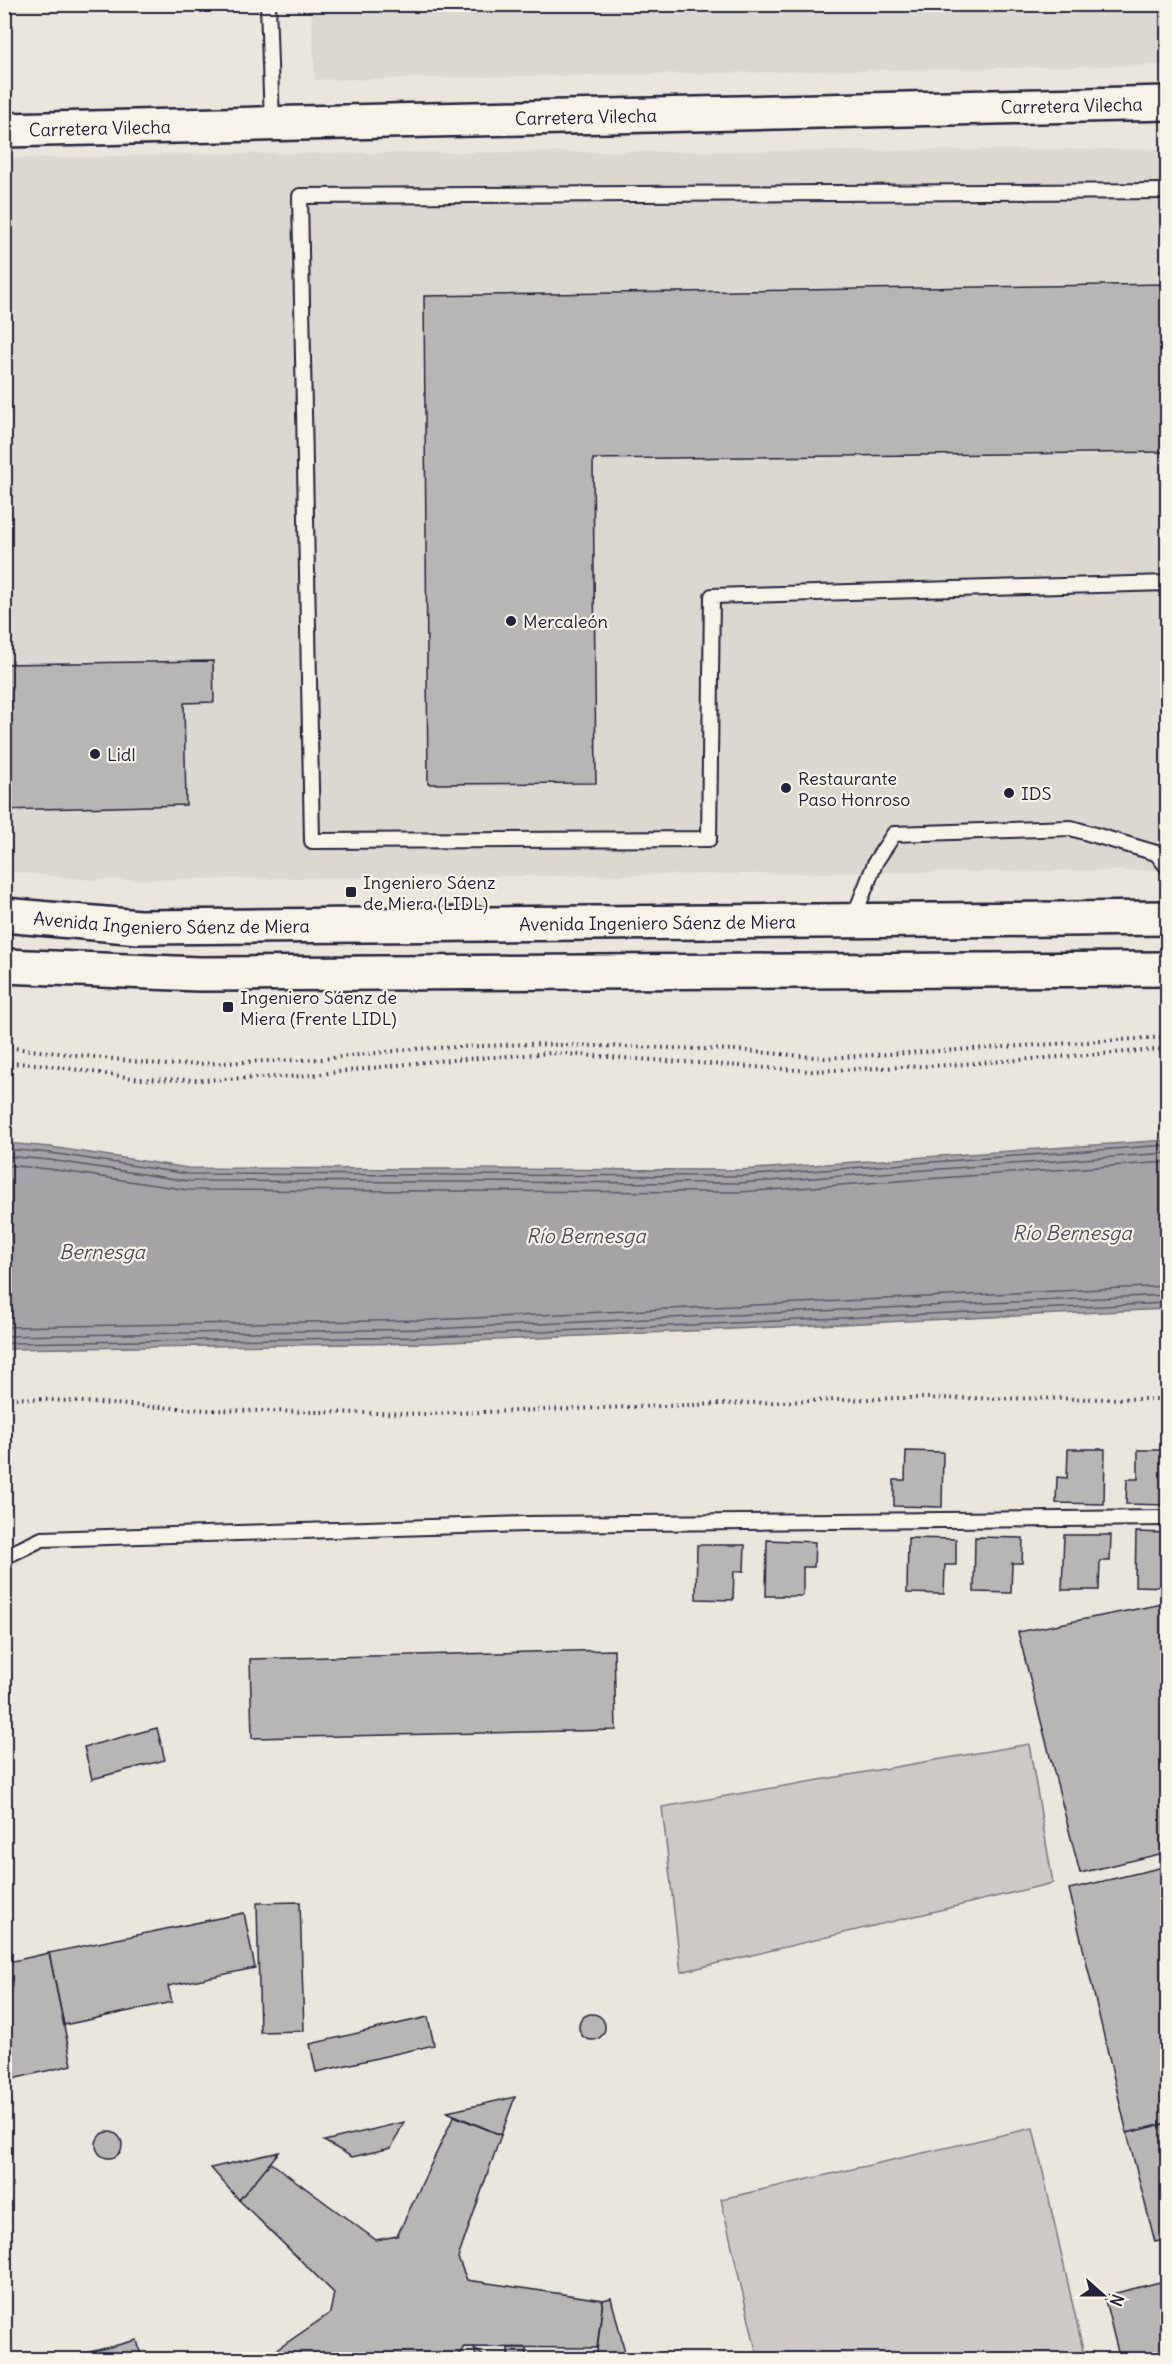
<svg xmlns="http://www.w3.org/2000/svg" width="1172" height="2364" viewBox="0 0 1172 2364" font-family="Delius,sans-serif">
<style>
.built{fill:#dbd8d2}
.green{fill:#cdc9c6;stroke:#787680;stroke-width:1.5}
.water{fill:#a6a3a6;stroke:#716f7b;stroke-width:1.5}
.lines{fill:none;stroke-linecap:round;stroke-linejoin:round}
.shore{stroke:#575666;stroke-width:1.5}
.building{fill:#b8b6b5;stroke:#22223b;stroke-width:1.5}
.service-casing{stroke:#22223b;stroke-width:18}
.tertiary-casing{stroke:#22223b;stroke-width:38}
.primary-casing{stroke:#22223b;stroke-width:38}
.path{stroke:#22223b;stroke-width:4;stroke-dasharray:1.5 4.5;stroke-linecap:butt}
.service{stroke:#f7f3e8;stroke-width:14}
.tertiary{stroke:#f7f3e8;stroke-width:33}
.primary{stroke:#f7f3e8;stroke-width:33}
.poi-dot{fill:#22223b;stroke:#f7f3e8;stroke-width:2}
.labels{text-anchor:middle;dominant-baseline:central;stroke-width:4.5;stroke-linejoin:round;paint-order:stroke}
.street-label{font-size:18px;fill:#22223b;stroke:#f7f3e8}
.poi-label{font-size:18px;fill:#22223b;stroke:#f7f3e8;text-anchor:start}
.water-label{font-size:20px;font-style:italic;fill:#504f60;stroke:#f7f3e8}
</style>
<rect width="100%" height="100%" fill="#eae6de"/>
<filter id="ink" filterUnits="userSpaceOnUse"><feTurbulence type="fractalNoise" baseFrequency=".0167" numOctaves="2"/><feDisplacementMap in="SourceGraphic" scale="12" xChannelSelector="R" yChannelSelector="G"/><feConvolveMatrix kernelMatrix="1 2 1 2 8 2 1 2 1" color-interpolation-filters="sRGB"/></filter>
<g filter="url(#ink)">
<!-- built -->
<g class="built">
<polygon points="311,5 1167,5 1167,65 315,80"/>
<polygon points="1167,149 1167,870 90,880 5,871 4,159 201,154"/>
</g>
<!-- green -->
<g class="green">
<polygon points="1029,1744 1053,1883 681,1972 662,1807"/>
<polygon points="1033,2128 1085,2359 758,2359 721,2199"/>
</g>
<!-- water -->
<polygon class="water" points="1167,1140 1167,1309 431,1343 5,1349 5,1143 51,1147 188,1168 740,1170"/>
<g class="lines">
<!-- shore -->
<g class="shore">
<polyline points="4,1149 51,1153 188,1174 740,1176 1168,1145"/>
<polyline points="4,1156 50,1160 188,1181 740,1183 1168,1153"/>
<polyline points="4,1165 49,1169 188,1190 740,1192 1168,1162"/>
<polyline points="4,1327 430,1320 1168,1286"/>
<polyline points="4,1336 431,1329 1168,1295"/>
<polyline points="4,1343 431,1337 1168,1303"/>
</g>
</g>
<!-- building -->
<g class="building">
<polygon points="1168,284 1168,452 593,459 596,783 428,784 424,296"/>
<polygon points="213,661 214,702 184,703 186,805 4,810 4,664"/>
<polygon points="1068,1449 1105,1449 1104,1504 1056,1503 1057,1477 1067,1478"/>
<polygon points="1138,1450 1168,1450 1168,1505 1126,1504 1127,1479 1138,1479"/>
<polygon points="906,1451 943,1452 942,1507 894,1506 894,1480 905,1480"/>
<polygon points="1136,1532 1168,1533 1168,1587 1135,1586"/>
<polygon points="1064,1535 1111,1535 1110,1561 1100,1561 1099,1590 1062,1590"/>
<polygon points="975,1537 1023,1538 1022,1563 1012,1563 1011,1593 974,1592"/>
<polygon points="908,1538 956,1539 956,1565 945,1565 944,1594 907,1593"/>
<polygon points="767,1540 815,1542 814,1567 803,1567 803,1596 766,1596"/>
<polygon points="697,1545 745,1545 744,1571 734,1571 733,1600 696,1599"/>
<polygon points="1168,1603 1168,1852 1080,1873 1018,1632"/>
<polygon points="614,1650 616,1730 252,1738 250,1659"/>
<polygon points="157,1728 165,1760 92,1779 84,1747"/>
<polygon points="1168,1866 1168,2123 1127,2133 1069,1889"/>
<polygon points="300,1902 304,2031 260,2032 257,1903"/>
<polygon points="244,1913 255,1968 168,1986 172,2002 64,2025 49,1953"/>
<polygon points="49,1953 72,2065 4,2081 4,1963"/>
<circle cx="592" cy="2027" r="13"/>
<polygon points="428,2017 434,2045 316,2072 310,2044"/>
<polygon points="515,2097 501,2135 447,2112"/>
<polygon points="454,2116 501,2135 458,2258 467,2280 603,2300 597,2348 464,2347 455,2360 262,2360 330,2313 334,2293 239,2200 270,2162 376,2240 397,2236"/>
<polygon points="404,2122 391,2148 352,2157 324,2141"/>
<polygon points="1168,2123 1168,2239 1155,2242 1127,2133"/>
<circle cx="109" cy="2145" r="13"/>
<polygon points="279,2152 239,2200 211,2168"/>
<polygon points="1168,2280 1168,2360 1120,2360 1104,2296"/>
<polygon points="611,2298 627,2360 596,2360 603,2300"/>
<polygon points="137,2340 142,2360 59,2360"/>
<polygon points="474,2348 488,2360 477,2360"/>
<rect x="508" y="2348" width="18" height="12"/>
</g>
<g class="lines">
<!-- service casing -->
<g class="service-casing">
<g id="service">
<polyline points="268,4 272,124"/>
<polyline points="1168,191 300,196 312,841 709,839 712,596 1168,583"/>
<polyline points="853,919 876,861 894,834 1071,828 1156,853 1168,868"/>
<polyline points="4,1557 42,1539 526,1524 1168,1518"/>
</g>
</g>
<!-- tertiary casing -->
<g class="tertiary-casing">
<g id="tertiary">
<path id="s1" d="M4,130L1168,103"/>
</g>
</g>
<!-- primary casing -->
<g class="primary-casing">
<g id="primary">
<path id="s2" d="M4,915L139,927L1168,918"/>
<polyline points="4,966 199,974 1168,969"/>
</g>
</g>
<!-- path -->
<g class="path">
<polyline points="4,1047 167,1065 322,1059 412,1049 528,1044 736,1050 825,1058 1168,1037"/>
<polyline points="4,1063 38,1064 140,1079 202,1080 303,1076 424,1062 551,1053 812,1071 949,1065 1168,1049"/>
<polyline points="4,1397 208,1410 426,1414 898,1398 1168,1399"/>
</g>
<!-- service -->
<use href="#service" class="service"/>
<!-- tertiary -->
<use href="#tertiary" class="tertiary"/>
<!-- primary -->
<use href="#primary" class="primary"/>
</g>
</g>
<!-- markers -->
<g class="poi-dot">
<circle cx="511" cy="621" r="6"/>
<circle cx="95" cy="754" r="6"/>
<circle cx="786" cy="788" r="6"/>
<circle cx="1009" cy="793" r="6"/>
<rect x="345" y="886" width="12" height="12" rx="3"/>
<rect x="222" y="1001" width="12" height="12" rx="3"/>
</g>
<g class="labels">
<!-- street labels -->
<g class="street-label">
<text stroke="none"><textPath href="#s1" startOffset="1068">Carretera Vilecha</textPath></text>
<text stroke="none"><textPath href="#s1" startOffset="582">Carretera Vilecha</textPath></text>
<text stroke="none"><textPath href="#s1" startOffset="96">Carretera Vilecha</textPath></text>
<text stroke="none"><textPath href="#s2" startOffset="168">Avenida Ingeniero Sáenz de Miera</textPath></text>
<text stroke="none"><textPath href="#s2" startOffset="654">Avenida Ingeniero Sáenz de Miera</textPath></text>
</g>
<!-- poi labels -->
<g class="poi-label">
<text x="523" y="621">Mercaleón</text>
<text x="107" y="754">Lidl</text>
<text x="798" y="778">Restaurante<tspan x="798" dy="21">Paso Honroso</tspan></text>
<text x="1021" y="793">IDS</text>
<text x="363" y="882">Ingeniero Sáenz<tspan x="363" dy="21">de Miera (LIDL)</tspan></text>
<text x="240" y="997">Ingeniero Sáenz de<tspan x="240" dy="21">Miera (Frente LIDL)</tspan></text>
</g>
<!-- water labels -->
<g class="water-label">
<text x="1072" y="1232">Río Bernesga</text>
<text x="586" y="1235">Río Bernesga</text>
<text x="102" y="1251">Bernesga</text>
</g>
</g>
<!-- margin -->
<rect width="1172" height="2364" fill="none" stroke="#f7f3e8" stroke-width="24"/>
<rect x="12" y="12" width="1148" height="2340" fill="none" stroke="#22223b" stroke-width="2" filter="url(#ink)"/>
<!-- north arrow -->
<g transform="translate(1103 2295) rotate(111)" stroke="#f7f3e8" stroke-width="4.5" paint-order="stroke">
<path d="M0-4.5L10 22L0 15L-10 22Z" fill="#22223b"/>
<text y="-9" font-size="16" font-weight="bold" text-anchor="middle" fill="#22223b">N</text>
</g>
</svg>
